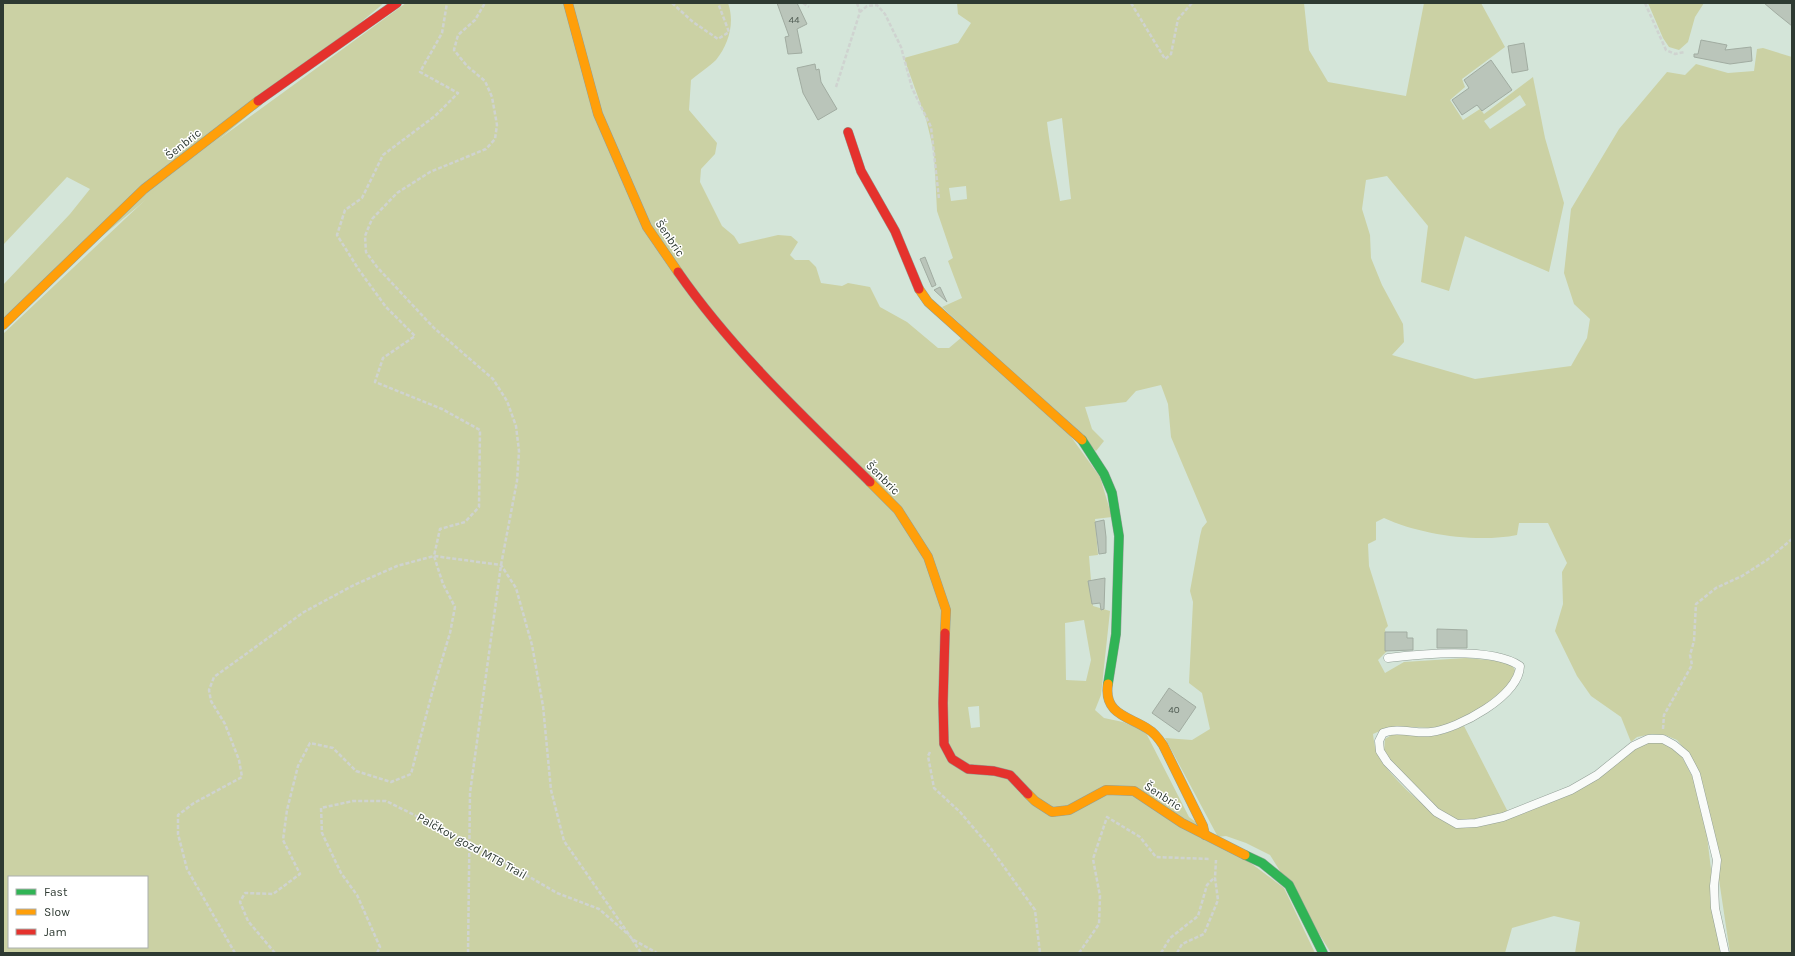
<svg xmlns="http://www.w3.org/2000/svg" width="1795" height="956" viewBox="0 0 1795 956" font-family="Karla,sans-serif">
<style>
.green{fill:#cbd1a4;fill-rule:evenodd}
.building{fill:#bac5ba;stroke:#a1aca1}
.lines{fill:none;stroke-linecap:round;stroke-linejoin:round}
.lane-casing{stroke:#929f96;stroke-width:9}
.fast-casing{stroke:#929f96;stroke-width:10}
.slow-casing{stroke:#929f96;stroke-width:10}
.jam-casing{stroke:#929f96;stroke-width:10}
.path{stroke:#cfd3d0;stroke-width:2.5;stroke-dasharray:4 2;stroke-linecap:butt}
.lane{stroke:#f9fbf9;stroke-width:8}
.fast{stroke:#30b455;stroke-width:9}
.slow{stroke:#ff9f0a;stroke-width:9}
.jam{stroke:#e5322d;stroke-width:9}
.labels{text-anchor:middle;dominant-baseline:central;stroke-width:3;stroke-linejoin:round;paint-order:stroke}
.number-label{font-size:10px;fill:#515d54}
.street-label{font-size:12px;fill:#2e3a32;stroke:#fff}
</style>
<rect width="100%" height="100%" fill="#d4e5d9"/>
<!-- green -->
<g class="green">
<polygon points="3,3 384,3 3,318 3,285 70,214 90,189 67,177 3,245"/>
<path d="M406,3H728C735,22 729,44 716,60C709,67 699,73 691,80L689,110L717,143L715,154L701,169L700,182L722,226L734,236L739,244L778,235L791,236L798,242L790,255L795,260H809L816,267L821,283L842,286L848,283L870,287L880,307L907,322L938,348H949L962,337L1069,434L1100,477L1112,517L1095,519L1098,555L1089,556L1093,606L1110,611L1101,695L1095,710L1104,718L1123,722L1145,731L1189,817L1284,888L1315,953H3V334L178,169ZM1084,620L1091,660L1086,681L1066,680L1065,623ZM979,706L980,727L971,728L968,707ZM9,877H147V947H9Z"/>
<path d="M957,3H1304L1309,50L1328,82L1406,96L1424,3H1481L1505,47L1462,79L1465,87L1450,100L1463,120L1480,109L1484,114L1533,77L1545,138L1564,203L1549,272L1465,236L1449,291L1421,282L1428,226L1387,176L1366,180L1362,209L1370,235L1371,258L1382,285L1403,324L1404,342L1392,355L1475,379L1571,366L1587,338L1590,319L1574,304L1564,273L1571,209L1619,129L1667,72L1685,75L1696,64L1728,73L1754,71L1757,49L1763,48L1792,57V953H1730L1712,833L1688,753L1677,740L1665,735L1652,734L1637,737L1631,742L1621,717L1591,696L1577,676L1555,631L1563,604L1562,572L1567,563L1548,523H1519L1517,535C1477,543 1421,535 1384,518L1376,522V540L1368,544L1369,566L1388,626L1385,629L1387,651L1378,660L1385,673L1404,662L1466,658L1510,662L1515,670C1514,674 1512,680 1509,684C1497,697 1460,726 1442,727C1415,730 1400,722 1373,734C1374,742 1375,751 1380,758C1393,781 1433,816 1457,827L1575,792L1628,752L1646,742H1661L1680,753L1694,780L1707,836L1721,953H1575L1580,922L1554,916L1512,928L1505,953H1331L1270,855L1246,843L1226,836L1218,837L1165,738L1192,740L1210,729L1202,693L1189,683L1193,602L1190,591L1200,536L1202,528L1207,522L1171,437L1168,404L1161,385L1136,391L1126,402L1085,407L1092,429L1104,441L1096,451L942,307L962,298L948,261L953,258L937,211L934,152L926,119L904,58L958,43L971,23L958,14ZM1520,95L1526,105L1490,129L1484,121ZM1062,118L1071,199L1060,201C1056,174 1050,149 1047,122ZM966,186L967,199L951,201L949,188Z"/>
<polygon points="1648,3 1704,3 1695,17 1688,42 1679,50 1669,47 1663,38"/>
<path d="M1464,726L1508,812C1497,816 1483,821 1472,822C1438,825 1403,775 1384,752L1385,739L1393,734H1443Z"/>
</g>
<!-- building -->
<g class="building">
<polygon points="777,3 797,3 807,24 797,29 802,53 788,54 785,37 789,36"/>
<polygon points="1764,3 1792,3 1792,26 1777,14"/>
<polygon points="1701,40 1727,45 1725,50 1751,47 1752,61 1730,64 1694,57 1694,54 1698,54"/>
<polygon points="1524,43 1528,70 1512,73 1508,46"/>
<polygon points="1491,60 1512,90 1482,111 1477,105 1462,115 1452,100 1469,88 1464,80"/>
<polygon points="815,64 816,70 819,69 821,82 837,109 818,120 803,93 797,68"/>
<polygon points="925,257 936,285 932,287 920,259"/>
<polygon points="940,287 947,302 934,290"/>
<polygon points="1104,520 1106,537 1106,553 1099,554 1095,522"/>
<polygon points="1105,578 1104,609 1101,610 1100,603 1092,604 1088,581"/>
<polygon points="1437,629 1467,630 1467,648 1437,648"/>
<polygon points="1385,632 1407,632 1407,638 1413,638 1413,650 1385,651"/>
<polygon points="1169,688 1196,707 1179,732 1152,713"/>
</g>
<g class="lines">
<!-- lane casing -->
<g class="lane-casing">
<path id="lane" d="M1388,658C1421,654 1492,647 1520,666C1519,696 1458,729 1431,732C1415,734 1398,727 1383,733L1379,741L1380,751L1387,762L1436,812L1457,824L1476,823L1503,817L1571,790L1597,775L1633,746L1648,739H1663L1674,745L1686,755L1696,774L1717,860L1714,886L1715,908L1725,953"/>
</g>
<!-- fast casing -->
<g class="fast-casing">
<g id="fast">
<polyline points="1082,440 1104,474 1112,493 1119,536 1116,634 1108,684"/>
<polyline points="1245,855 1262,863 1289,885 1323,953"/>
</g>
</g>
<!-- slow casing -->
<g class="slow-casing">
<g id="slow">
<polyline points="568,3 598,114 647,227 678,272"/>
<polyline points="919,289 928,302 1082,440"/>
<polyline points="3,325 144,189 258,101"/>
<polyline points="870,482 898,510 928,557 946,610 945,633"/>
<path d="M1108,684C1103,715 1131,717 1148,729C1155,733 1159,739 1163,745L1203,826L1205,835"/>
<polyline points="1028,794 1035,801 1052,812 1069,810 1106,790 1134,791 1182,823 1245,855"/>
</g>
</g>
<!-- jam casing -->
<g class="jam-casing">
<g id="jam">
<polyline points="258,101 397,3"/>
<polyline points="848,132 861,171 895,231 919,289"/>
<path d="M678,272C733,351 802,415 870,482"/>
<polyline points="945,633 943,703 944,744 952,759 968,769 994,771 1010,775 1028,794"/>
</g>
</g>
<!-- path -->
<g class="path">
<polyline points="672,3 693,22 718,39 729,32 718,3"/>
<polyline points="803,3 809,7"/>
<polyline points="857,3 860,12"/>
<polyline points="1131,3 1165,59 1171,54 1178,19 1192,3"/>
<polyline points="1645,3 1666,50 1675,54 1685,52"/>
<polyline points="836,87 860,12 867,6 877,5 885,14 901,47 912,88 931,127 939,199"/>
<polyline points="1663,729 1664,715 1692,665 1690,655 1694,641 1696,604 1716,588 1742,576 1767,560 1792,539"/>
<polyline points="930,752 928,756 934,788 960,812 989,846 1035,910 1040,953"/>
<polyline points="632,939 641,953"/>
<polyline points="235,953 187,869 178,834 178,815 194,803 242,777 239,760 225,724 211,701 209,690 214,677 304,612 354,585 397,566 434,556 501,565 516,588 532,645 543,706 551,790 564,841 632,939 657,953"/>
<polyline points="275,953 248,921 240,902 245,893 273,894 300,874 283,840 287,810 298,766 310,743 333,748 356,771 391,782 411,774 432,693 450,633 455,607 443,584 434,556 440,529 465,522 479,507 480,430 442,409 375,382 383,358 415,336 386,307 359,270 337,235 345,210 362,198 383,155 435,116 458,93 420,72 442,33 447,3"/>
<polyline points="377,953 380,947 357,895 341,873 322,833 321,808 353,801 386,801 469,842 557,893 599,909 629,935"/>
<polyline points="468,953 470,793 501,565 517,481 519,451 516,426 507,401 493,379 434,328 377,267 366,252 365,236 372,219 397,193 430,172 486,149 495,139 497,125 492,97 485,81 467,66 454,50 458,35 475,20 485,3"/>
<polyline points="1079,953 1099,924 1100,896 1093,859 1107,817 1140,837 1156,857 1210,859"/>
<polyline points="1161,953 1170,938 1198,916 1207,885 1214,878"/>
<polyline points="1177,953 1182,944 1204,934 1218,900 1215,878 1216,860"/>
</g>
<!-- lane -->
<use href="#lane" class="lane"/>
<!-- fast -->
<use href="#fast" class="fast"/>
<!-- slow -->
<use href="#slow" class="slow"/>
<!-- jam -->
<use href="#jam" class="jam"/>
</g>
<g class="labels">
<!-- number labels -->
<g class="number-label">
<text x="794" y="20">44</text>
<text x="1174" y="710">40</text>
</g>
<!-- street labels -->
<g class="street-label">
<text transform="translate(183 144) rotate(-38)">Šenbric</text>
<text transform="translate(670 238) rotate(56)">Šenbric</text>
<text transform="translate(883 478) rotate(45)">Šenbric</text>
<text transform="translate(1163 796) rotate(33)">Šenbric</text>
<text transform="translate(472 846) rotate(29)">Palčkov gozd MTB Trail</text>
</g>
</g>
<!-- border -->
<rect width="1795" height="956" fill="none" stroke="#2e3a32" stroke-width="8"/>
<!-- legend -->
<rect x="8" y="876" width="140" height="72" fill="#ffffff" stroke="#abb0ad"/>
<rect x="16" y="889" width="20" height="6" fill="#30b455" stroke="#abb0ad"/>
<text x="44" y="896" font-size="12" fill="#2e3a32">Fast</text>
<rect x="16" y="909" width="20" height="6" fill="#ff9f0a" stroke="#abb0ad"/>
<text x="44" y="916" font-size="12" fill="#2e3a32">Slow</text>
<rect x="16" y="929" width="20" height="6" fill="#e5322d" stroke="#abb0ad"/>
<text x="44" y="936" font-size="12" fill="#2e3a32">Jam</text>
</svg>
